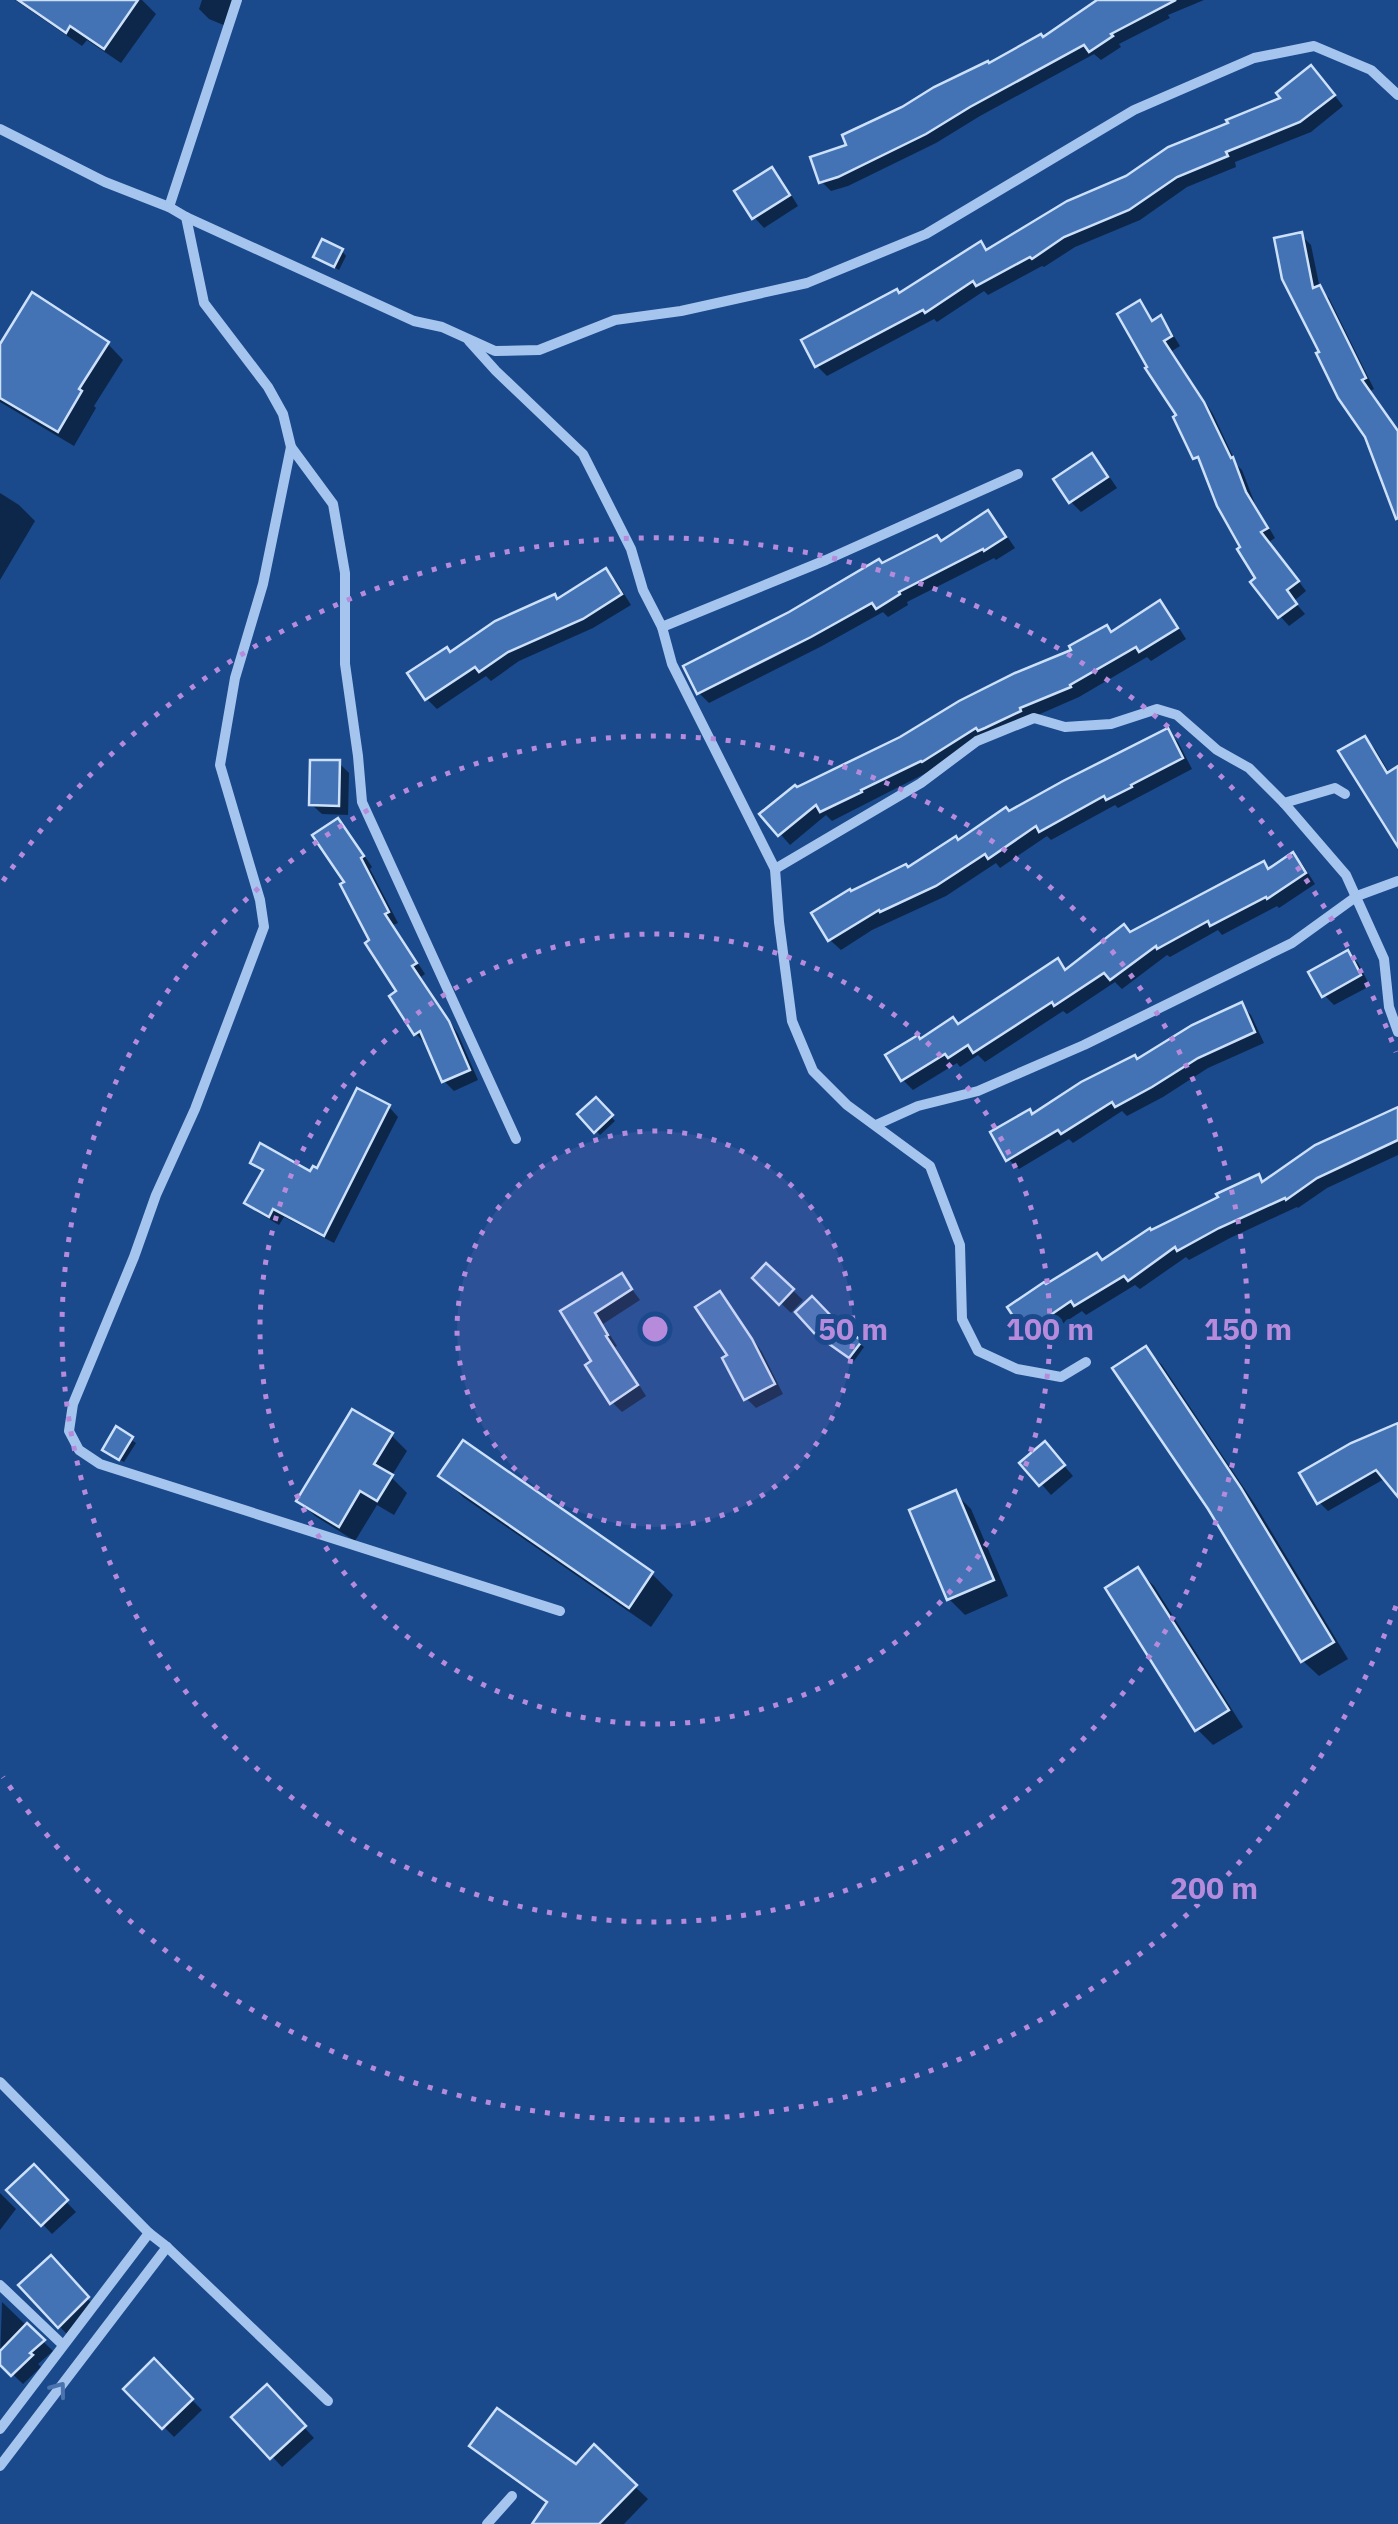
<svg xmlns="http://www.w3.org/2000/svg" width="1398" height="2524" viewBox="0 0 1398 2524" font-family="'IBM Plex Sans',sans-serif">
<style>
.shadow{fill:#0007}
.building{fill:#4373b4;stroke:#cce0fa;stroke-width:2.5}
.lines{fill:none;stroke-linecap:round;stroke-linejoin:round}
.minor{stroke:#a6c5ee;stroke-width:10}
.oneway{stroke:#4b74ae}
.ring{fill:none;stroke:#b68bdc;stroke-width:5;stroke-dasharray:5 10}
.centre{fill:#b68bdc;stroke:#1a498c;stroke-width:5}
.ring-label{font-size:30px;text-anchor:middle;font-weight:bold;fill:#b68bdc;stroke:#1a498c;stroke-width:10;stroke-linejoin:round;paint-order:stroke}
</style>
<rect width="100%" height="100%" fill="#1a498c"/>
<!-- shadow -->
<g class="shadow">
<polygon points="15,0 142,0 156,14 121,63 87,40 82,46"/>
<polygon points="202,0 237,0 226,26 209,19 199,9"/>
<polygon points="1104,0 1204,0 1168,15 1170,18 1119,44 1121,47 1101,60 1094,54 980,116 936,143 848,186 831,191 821,181 850,146 1043,40"/>
<polygon points="1321,78 1343,106 1311,132 1235,162 1236,167 1187,187 1140,220 1075,247 1044,267 1042,266 988,295 984,291 937,322 934,319 827,376 817,366 900,296 981,244 988,252"/>
<polygon points="772,170 782,180 798,206 764,228 754,217"/>
<polygon points="1301,235 1311,245 1320,289 1329,298 1374,389 1370,391 1398,431 1398,503 1367,436 1320,354"/>
<polygon points="342,251 346,256 339,270 316,256"/>
<polygon points="33,296 108,344 123,360 94,406 96,408 74,446 0,402 0,350"/>
<polygon points="1140,303 1154,322 1160,318 1169,328 1180,346 1172,351 1213,414 1237,465 1242,470 1255,504 1275,538 1269,542 1306,591 1294,601 1305,614 1289,626 1280,616 1204,466 1195,457"/>
<polygon points="1092,456 1102,466 1117,488 1081,512 1071,502"/>
<polygon points="0,493 19,505 35,521 0,580"/>
<polygon points="988,513 998,523 1015,548 996,560 994,558 907,602 908,605 888,617 883,612 822,646 709,703 699,693 942,543"/>
<polygon points="606,571 616,581 631,605 593,628 519,661 491,681 486,676 437,709 427,699 411,674 558,601"/>
<polygon points="1160,604 1170,614 1186,639 1151,661 1147,657 1079,697 987,737 932,770 832,821 826,815 790,845 763,814 1113,634"/>
<polygon points="1168,731 1178,742 1192,769 1118,808 1115,805 1051,840 1047,836 1000,868 996,863 946,896 872,930 841,950 830,940 815,914 908,869 1009,814"/>
<polygon points="1365,739 1375,749 1390,774 1398,779 1398,848 1386,824"/>
<polygon points="339,763 349,773 348,815 322,814 311,804"/>
<polygon points="338,821 348,831 372,867 370,869 398,923 393,925 425,974 421,977 458,1034 478,1080 454,1091 444,1081 426,1044 416,1034 392,997 400,992 372,941 348,883"/>
<polygon points="1293,855 1303,865 1315,884 1279,908 1277,906 1222,935 1218,930 1170,957 1167,955 1122,989 1115,982 1067,1014 1063,1011 985,1062 978,1055 960,1067 957,1063 913,1090 903,1080 921,1042 959,1027 1058,961 1068,971 1130,934 1270,871"/>
<polygon points="1347,953 1358,963 1370,986 1334,1005 1324,995"/>
<polygon points="1241,1005 1251,1015 1264,1043 1208,1068 1163,1097 1127,1116 1122,1111 1073,1143 1069,1139 1019,1169 1008,1159 1138,1061"/>
<polygon points="358,1092 389,1107 398,1117 334,1243 284,1217 279,1225 257,1212 247,1202 264,1174 253,1163 312,1174 318,1172"/>
<polygon points="596,1100 615,1121 600,1135 580,1114"/>
<polygon points="1398,1108 1398,1155 1327,1188 1298,1208 1297,1207 1230,1238 1189,1260 1186,1257 1140,1289 1135,1285 1086,1315 1082,1311 1036,1341 1026,1331 1103,1262 1259,1177 1265,1183"/>
<polygon points="767,1266 803,1300 791,1313 755,1278"/>
<polygon points="622,1276 640,1300 603,1324 617,1346 615,1347 646,1396 622,1412 612,1402 594,1361 563,1312"/>
<polygon points="719,1294 729,1304 762,1352 783,1394 756,1408 746,1398 730,1356"/>
<polygon points="838,1327 864,1347 854,1361 823,1338"/>
<polygon points="1146,1349 1162,1365 1256,1506 1348,1659 1319,1676 1303,1661"/>
<polygon points="117,1430 136,1443 124,1462 109,1454"/>
<polygon points="1398,1433 1398,1493 1386,1478 1328,1511 1319,1502"/>
<polygon points="391,1435 407,1451 391,1477 407,1493 394,1515 377,1505 355,1541 315,1516 299,1501"/>
<polygon points="464,1444 652,1574 673,1595 651,1627 463,1497 442,1476"/>
<polygon points="1054,1454 1073,1476 1051,1495 1023,1463"/>
<polygon points="955,1493 971,1509 1008,1596 965,1615 949,1599"/>
<polygon points="1138,1570 1154,1586 1243,1727 1213,1745 1197,1729"/>
<polygon points="34,2168 76,2212 52,2234 10,2190"/>
<polygon points="0,2193 16,2209 0,2230"/>
<polygon points="51,2259 97,2309 69,2336 19,2287"/>
<polygon points="2,2302 53,2351 38,2364 41,2367 23,2384 0,2362"/>
<polygon points="154,2362 202,2410 174,2437 126,2389"/>
<polygon points="267,2387 314,2438 282,2467 235,2417"/>
<polygon points="473,2446 576,2467 594,2448 648,2499 624,2524 535,2524 549,2504 485,2458"/>
</g>
<!-- building -->
<g class="building">
<polygon points="18,0 138,0 104,49 70,26 66,33"/>
<polygon points="1097,0 1176,0 1111,34 1113,36 1089,52 1084,45 970,107 926,134 838,177 819,183 810,157 846,145 842,135 902,107 934,87 988,61 989,63 1041,34 1043,37"/>
<polygon points="1311,65 1335,95 1300,122 1226,152 1228,156 1177,177 1129,210 1064,237 1032,259 1030,257 976,286 973,281 925,313 923,310 815,367 801,340 897,289 899,293 981,241 986,250 1067,201 1126,176 1168,147 1228,123 1226,120 1280,98 1276,93"/>
<polygon points="772,167 790,195 752,219 734,191"/>
<polygon points="1302,232 1313,288 1320,285 1366,378 1362,380 1398,431 1398,518 1396,519 1365,437 1338,398 1316,353 1319,352 1282,279 1274,238"/>
<polygon points="322,239 343,249 334,267 313,257"/>
<polygon points="32,292 109,342 79,389 82,391 58,432 0,398 0,344"/>
<polygon points="1140,300 1152,321 1161,315 1172,336 1164,341 1204,402 1231,458 1233,457 1246,492 1268,528 1261,532 1299,581 1287,590 1297,604 1278,618 1250,582 1255,578 1237,549 1240,547 1217,506 1198,457 1193,459 1173,417 1176,415 1145,368 1147,367 1117,314"/>
<polygon points="1092,453 1108,477 1069,503 1053,479"/>
<polygon points="988,510 1006,537 984,551 983,549 899,592 900,594 876,609 872,603 811,637 697,694 683,666 789,612 879,559 882,563 937,535 941,541"/>
<polygon points="606,568 622,594 583,619 508,652 479,672 475,667 425,700 407,673 447,647 450,652 495,621 555,594 557,599"/>
<polygon points="1160,600 1178,628 1139,652 1136,647 1070,685 1071,687 1020,708 1021,711 985,728 978,731 976,728 922,762 921,761 861,790 862,792 820,812 816,805 778,836 759,814 795,785 797,787 900,737 959,701 1015,673 1071,650 1069,646 1107,625 1111,632"/>
<polygon points="1168,728 1183,758 1131,785 1132,787 1106,800 1104,796 1039,832 1036,826 988,859 985,854 936,886 880,912 879,910 828,941 811,913 850,889 851,891 906,864 908,867 956,836 958,840 1006,807 1009,811 1063,781"/>
<polygon points="1365,736 1387,773 1398,766 1398,847 1338,751"/>
<polygon points="310,760 340,760 339,806 309,805"/>
<polygon points="338,818 364,856 361,858 389,912 385,914 417,963 412,966 449,1021 470,1070 442,1082 420,1031 414,1035 389,996 396,991 365,943 369,940 340,884 344,882 312,835"/>
<polygon points="1293,852 1306,873 1267,899 1266,897 1210,926 1208,921 1157,949 1156,946 1110,980 1104,973 1054,1006 1052,1002 973,1053 968,1045 948,1058 945,1054 901,1081 885,1055 918,1035 920,1039 953,1017 958,1024 1058,958 1065,970 1124,924 1130,932 1264,861 1268,869"/>
<polygon points="1348,950 1361,975 1322,997 1308,972"/>
<polygon points="1242,1002 1255,1032 1198,1058 1152,1087 1115,1107 1112,1102 1061,1134 1058,1130 1006,1161 990,1132 1030,1109 1032,1114 1081,1082 1135,1055 1137,1059 1192,1025"/>
<polygon points="357,1088 390,1105 324,1236 273,1209 269,1217 244,1203 263,1170 250,1163 260,1143 310,1171 313,1166 317,1168"/>
<polygon points="596,1097 613,1115 594,1133 577,1114"/>
<polygon points="1398,1107 1398,1140 1317,1178 1286,1200 1285,1198 1219,1228 1177,1251 1175,1247 1128,1281 1124,1276 1074,1306 1071,1301 1024,1333 1007,1307 1044,1282 1046,1284 1097,1253 1102,1260 1150,1228 1151,1230 1218,1197 1216,1194 1259,1174 1262,1182 1315,1145"/>
<polygon points="766,1263 794,1289 779,1305 752,1278"/>
<polygon points="622,1273 632,1289 595,1313 608,1335 606,1336 638,1385 610,1404 585,1365 591,1361 560,1311"/>
<polygon points="720,1291 752,1339 775,1384 744,1400 722,1358 727,1355 695,1307"/>
<polygon points="812,1296 839,1324 862,1341 849,1358 815,1334 795,1312"/>
<polygon points="1146,1346 1241,1488 1334,1642 1301,1662 1208,1509 1112,1368"/>
<polygon points="352,1409 393,1433 374,1464 393,1475 377,1501 360,1491 339,1527 296,1501"/>
<polygon points="1398,1423 1398,1497 1376,1470 1317,1504 1299,1473 1351,1443"/>
<polygon points="116,1426 133,1437 119,1460 102,1450"/>
<polygon points="463,1440 653,1572 629,1608 438,1476"/>
<polygon points="1045,1441 1065,1465 1039,1486 1019,1463"/>
<polygon points="956,1490 994,1580 947,1600 909,1510"/>
<polygon points="1138,1567 1229,1710 1195,1731 1105,1588"/>
<polygon points="34,2164 68,2200 41,2226 6,2190"/>
<polygon points="51,2255 89,2297 58,2328 18,2285"/>
<polygon points="27,2323 45,2340 30,2353 33,2355 11,2376 0,2365 0,2351"/>
<polygon points="154,2358 193,2399 162,2429 123,2389"/>
<polygon points="267,2384 306,2426 270,2459 231,2417"/>
<polygon points="497,2408 576,2464 594,2444 637,2485 599,2524 532,2524 547,2502 469,2446"/>
</g>
<g class="lines">
<!-- minor -->
<g class="minor">
<polyline points="0,129 105,182 169,207 186,217 414,321 442,327 495,351 539,350 615,320 681,311 807,283 926,234 1134,110 1254,58 1314,46 1371,70 1398,95"/>
<polyline points="169,207 237,0"/>
<polyline points="186,217 204,303 268,387 283,414 291,447 333,504 345,573 345,664 358,756 362,802 516,1139"/>
<polyline points="469,341 496,371 583,454 631,549 643,590 662,627 672,664 775,869 779,922 792,1021 813,1071 847,1105 930,1166 960,1245 962,1319 978,1351 1017,1369 1061,1377 1086,1362"/>
<polyline points="291,447 263,584 235,678 220,765 260,900 264,927 195,1109 156,1195 134,1257 73,1404 69,1431 79,1450 100,1464 560,1611"/>
<polyline points="662,627 826,560 1018,474"/>
<polyline points="1284,803 1335,788 1345,794"/>
<polyline points="775,869 921,783 977,741 1034,718 1065,727 1111,724 1157,709 1177,715 1217,750 1249,768 1284,803 1346,875 1384,959 1389,1007 1398,1032"/>
<polyline points="876,1125 918,1106 978,1091 1084,1045 1292,943 1357,896 1398,881"/>
<polyline points="0,2082 149,2233 167,2247 328,2401"/>
<polyline points="0,2285 63,2345"/>
<polyline points="0,2429 149,2233"/>
<polyline points="0,2466 167,2247"/>
<polyline points="487,2524 512,2496"/>
</g>
</g>
<!-- one-way arrows -->
<defs><path id="oneway-chevron" d="M-2-3.5L2.5 0L-2 3.5" fill="none" stroke-width="1.6" stroke-linecap="round" stroke-linejoin="round" transform="scale(2.5)"/></defs>
<use class="oneway" href="#oneway-chevron" transform="translate(59 2389) rotate(-53)"/>
<!-- distance rings -->
<circle cx="655" cy="1329" r="198" fill="#b68bdc" fill-opacity=".12"/>
<g class="ring">
<circle cx="655" cy="1329" r="198"/>
<circle cx="655" cy="1329" r="395"/>
<circle cx="655" cy="1329" r="593"/>
<path d="M1396 1606A791 791 0 0 1 3 1777M3 881A791 791 0 0 1 1396 1052"/>
</g>
<circle cx="655" cy="1329" r="15" class="centre"/>
<g class="ring-label">
<text x="853" y="1340">50 m</text>
<text x="1050" y="1340">100 m</text>
<text x="1248" y="1340">150 m</text>
<text x="1214" y="1899">200 m</text>
</g>
</svg>
